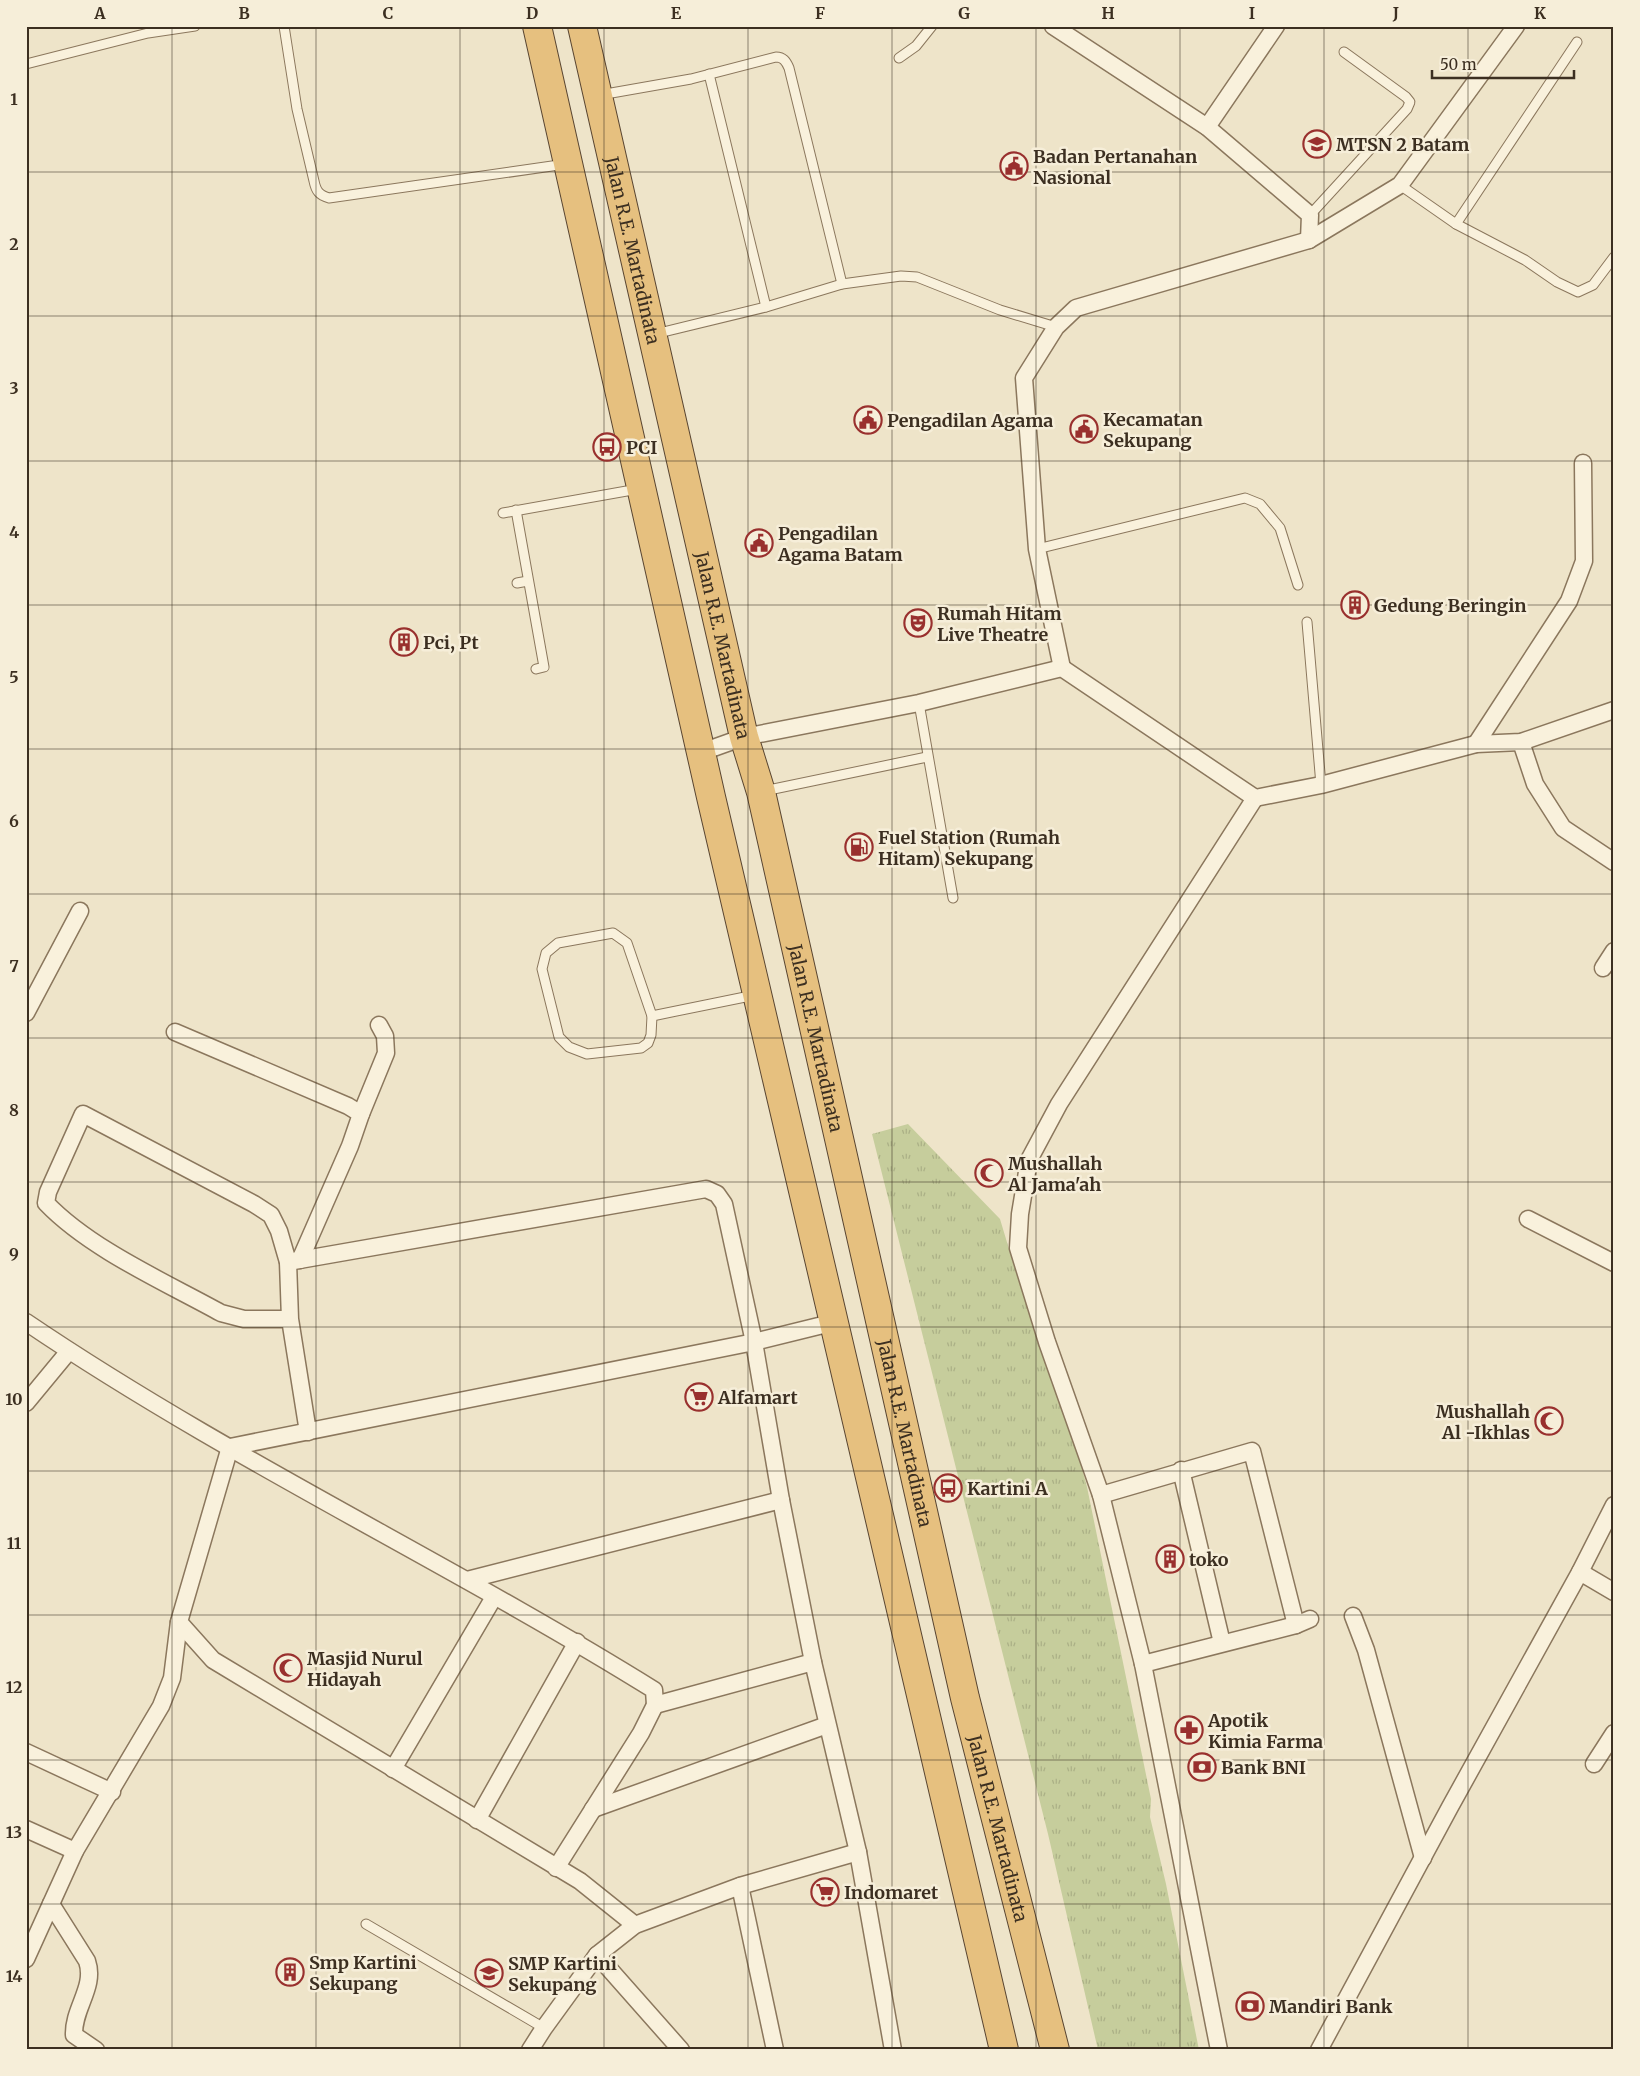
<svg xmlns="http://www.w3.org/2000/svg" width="1640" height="2076" viewBox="0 0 1640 2076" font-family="Merriweather,serif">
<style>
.park{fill:url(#park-tufts)}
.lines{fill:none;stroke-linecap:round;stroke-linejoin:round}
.service-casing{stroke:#8b775d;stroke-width:11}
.minor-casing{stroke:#8b775d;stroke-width:19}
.trunk-casing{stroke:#594531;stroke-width:30}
.service{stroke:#f9f1dc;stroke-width:9}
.minor{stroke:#f9f1dc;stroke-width:16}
.trunk{stroke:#e6c07f;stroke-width:28}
.grid{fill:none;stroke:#3c2f21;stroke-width:1;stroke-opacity:0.55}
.labels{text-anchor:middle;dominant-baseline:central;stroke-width:5;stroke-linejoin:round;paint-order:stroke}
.poi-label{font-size:18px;font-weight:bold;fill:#3c2f21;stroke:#f6eed9;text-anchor:start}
.street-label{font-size:18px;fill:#3c2f21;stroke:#f6eed9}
.neatline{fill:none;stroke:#3c2f21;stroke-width:2}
.grid-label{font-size:16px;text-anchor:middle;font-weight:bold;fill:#3c2f21}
</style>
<defs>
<pattern id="park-tufts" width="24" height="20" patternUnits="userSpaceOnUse" patternTransform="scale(1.25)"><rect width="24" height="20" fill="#c6cd9c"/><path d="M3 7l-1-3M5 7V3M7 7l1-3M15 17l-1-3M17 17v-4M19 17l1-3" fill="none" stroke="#abb086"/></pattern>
</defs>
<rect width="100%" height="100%" fill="#eee4c9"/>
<!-- park -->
<polygon class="park" points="908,1124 1000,1219 1015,1269 1068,1418 1087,1487 1151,1799 1150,1817 1166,1884 1199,2050 1098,2050 1048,1834 872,1134"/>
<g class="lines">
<!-- service casing -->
<g class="service-casing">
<g id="service">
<path d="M284,26L297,109L314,181C316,191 319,195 329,198L566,164"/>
<polyline points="899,58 916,46 932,26"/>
<polyline points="26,64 148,33 195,26"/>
<polyline points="709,74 766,307"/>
<path d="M600,95L691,79L776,57C783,57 786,61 789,68L842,284"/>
<polyline points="1400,185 1456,224 1525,260 1557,282 1578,292 1593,285 1614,257"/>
<polyline points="1310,215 1407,109 1410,102 1406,97 1344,52"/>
<polyline points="1456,224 1577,42"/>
<polyline points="655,334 766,307 842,284 901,276 917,277 1000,310 1056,327"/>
<polyline points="516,510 544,667 536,669"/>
<polyline points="503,513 638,489"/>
<polyline points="1037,549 1245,498 1260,504 1280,528 1298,585"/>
<polyline points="517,583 528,581"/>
<polyline points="1307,622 1321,785"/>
<polyline points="919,703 953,898"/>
<polyline points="764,791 927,757"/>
<polygon points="613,933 627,943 652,1016 651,1035 648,1043 641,1048 587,1054 569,1047 559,1037 542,969 546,953 558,943"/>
<polyline points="652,1016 755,995"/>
<polyline points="366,1924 544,2028"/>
</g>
</g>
<!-- minor casing -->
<g class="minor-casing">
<g id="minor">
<polyline points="1053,26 1207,127 1310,215 1309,240"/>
<polyline points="1207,127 1276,26"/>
<polyline points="1062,668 1037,549 1024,378 1056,327 1076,308 1309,240 1400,185 1516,26"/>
<polyline points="1521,742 1535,784 1563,828 1614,862"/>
<polyline points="1476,744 1569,601 1584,561 1583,463"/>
<polyline points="702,752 744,737 919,703 1062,668 1255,798 1321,785 1476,744 1521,742 1614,710"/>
<polyline points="1603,968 1614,951"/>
<polyline points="26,1013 80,911"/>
<polyline points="175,1032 348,1106 361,1114 350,1146 300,1260"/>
<polyline points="361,1114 386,1053 385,1036 379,1025"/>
<polyline points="1528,1219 1614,1263"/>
<polyline points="288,1262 706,1189 717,1194 724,1204 754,1342 781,1500 813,1662 858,1852 893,2050"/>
<path d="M290,1319H244L221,1313C165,1282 90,1249 46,1203L48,1192L83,1114L254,1204L271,1215L279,1231L288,1262L290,1319L308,1432"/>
<path d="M26,1322C227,1458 448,1562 654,1690L655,1705L641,1733L556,1868"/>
<polyline points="26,1403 69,1351"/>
<polyline points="1181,1470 1222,1643"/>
<polyline points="1101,1495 1252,1451 1296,1625"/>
<polyline points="1580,1572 1614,1592"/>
<polyline points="467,1580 781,1500"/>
<polyline points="1353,1616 1366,1650 1423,1858"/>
<polyline points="1143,1664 1296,1625 1310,1619"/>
<polyline points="655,1705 813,1662"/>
<polyline points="26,1752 112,1792"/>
<polyline points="1594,1764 1614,1733"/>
<polyline points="393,1769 494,1597"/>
<polyline points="593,1809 827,1725"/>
<polyline points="477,1820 577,1642"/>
<polyline points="26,1829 75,1851"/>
<polyline points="740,1886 775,2050"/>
<path d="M51,1904L87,1961C96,1987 73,2008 74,2035L96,2050"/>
<polyline points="635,1925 580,1881 213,1660 179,1622 230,1447 754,1342 835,1322"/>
<polyline points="597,1955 681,2050"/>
<polyline points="26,1959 75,1851 161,1706 172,1678 179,1622"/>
<polyline points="530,2050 544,2028 597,1955 635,1925 740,1886 858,1852"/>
<polyline points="1219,2050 1143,1664 1101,1495 1047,1342 1018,1248 1020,1214 1029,1160 1059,1104 1255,798"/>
<polyline points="1319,2050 1450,1807 1580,1572 1614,1505"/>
</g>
</g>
<!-- trunk casing -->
<g class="trunk-casing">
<g id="trunk">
<polyline points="537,26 711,797 1004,2050"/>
<path id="s1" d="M582,26L744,737L761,792L965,1698L1055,2050"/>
</g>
</g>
<!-- service -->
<use href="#service" class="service"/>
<!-- minor -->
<use href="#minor" class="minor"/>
<!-- trunk -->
<use href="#trunk" class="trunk"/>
</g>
<!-- grid -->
<path class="grid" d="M172,26V2050M316,26V2050M460,26V2050M604,26V2050M748,26V2050M892,26V2050M1036,26V2050M1180,26V2050M1324,26V2050M1468,26V2050M26,172H1614M26,316H1614M26,461H1614M26,605H1614M26,749H1614M26,894H1614M26,1038H1614M26,1182H1614M26,1327H1614M26,1471H1614M26,1615H1614M26,1760H1614M26,1904H1614"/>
<!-- icons -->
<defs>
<g id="school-ring" transform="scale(1.4375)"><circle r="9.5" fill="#f6eed9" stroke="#99302e" stroke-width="1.5"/><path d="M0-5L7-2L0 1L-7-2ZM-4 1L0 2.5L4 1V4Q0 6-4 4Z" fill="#99302e"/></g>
<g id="civic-ring" transform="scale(1.4375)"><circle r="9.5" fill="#f6eed9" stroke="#99302e" stroke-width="1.5"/><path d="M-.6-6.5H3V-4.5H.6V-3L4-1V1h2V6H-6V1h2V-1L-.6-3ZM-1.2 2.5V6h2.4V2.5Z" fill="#99302e"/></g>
<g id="bus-ring" transform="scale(1.4375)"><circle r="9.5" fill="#f6eed9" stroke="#99302e" stroke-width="1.5"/><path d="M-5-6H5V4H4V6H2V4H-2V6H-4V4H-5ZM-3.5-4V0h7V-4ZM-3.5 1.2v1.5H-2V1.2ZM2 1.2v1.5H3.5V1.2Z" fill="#99302e"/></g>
<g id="building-ring" transform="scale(1.4375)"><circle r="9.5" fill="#f6eed9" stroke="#99302e" stroke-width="1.5"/><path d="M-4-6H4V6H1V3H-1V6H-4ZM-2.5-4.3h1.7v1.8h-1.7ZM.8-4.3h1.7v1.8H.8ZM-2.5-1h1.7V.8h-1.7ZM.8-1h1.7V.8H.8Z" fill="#99302e"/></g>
<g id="theatre-ring" transform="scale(1.4375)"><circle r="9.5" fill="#f6eed9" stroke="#99302e" stroke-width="1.5"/><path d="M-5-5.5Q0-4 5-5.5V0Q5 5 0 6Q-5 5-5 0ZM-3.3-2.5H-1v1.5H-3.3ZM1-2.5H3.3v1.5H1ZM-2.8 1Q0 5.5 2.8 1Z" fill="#99302e"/></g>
<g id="fuel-ring" transform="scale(1.4375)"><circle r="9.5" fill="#f6eed9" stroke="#99302e" stroke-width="1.5"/><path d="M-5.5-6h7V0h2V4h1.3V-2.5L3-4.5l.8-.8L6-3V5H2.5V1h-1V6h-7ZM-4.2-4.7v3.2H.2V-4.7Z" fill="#99302e"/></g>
<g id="mosque-ring" transform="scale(1.4375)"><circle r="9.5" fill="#f6eed9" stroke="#99302e" stroke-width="1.5"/><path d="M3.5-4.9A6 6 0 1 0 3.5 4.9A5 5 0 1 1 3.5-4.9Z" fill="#99302e"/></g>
<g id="supermarket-ring" transform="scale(1.4375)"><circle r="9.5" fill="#f6eed9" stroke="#99302e" stroke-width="1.5"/><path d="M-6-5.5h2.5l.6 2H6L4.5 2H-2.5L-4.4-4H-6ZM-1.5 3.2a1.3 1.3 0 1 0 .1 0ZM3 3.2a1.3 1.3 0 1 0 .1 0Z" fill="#99302e"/></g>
<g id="pharmacy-ring" transform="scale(1.4375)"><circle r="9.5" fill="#f6eed9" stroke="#99302e" stroke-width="1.5"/><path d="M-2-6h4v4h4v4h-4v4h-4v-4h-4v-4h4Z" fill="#99302e"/></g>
<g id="bank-ring" transform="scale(1.4375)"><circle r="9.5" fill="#f6eed9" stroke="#99302e" stroke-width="1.5"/><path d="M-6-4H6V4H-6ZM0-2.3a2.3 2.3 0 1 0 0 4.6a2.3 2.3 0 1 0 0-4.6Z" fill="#99302e"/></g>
</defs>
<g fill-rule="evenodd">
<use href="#school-ring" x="1317" y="144"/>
<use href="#civic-ring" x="1014" y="166"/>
<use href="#civic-ring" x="868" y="420"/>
<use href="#civic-ring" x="1084" y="429"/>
<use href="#bus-ring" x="607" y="447"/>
<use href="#civic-ring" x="759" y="543"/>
<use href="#building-ring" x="1355" y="605"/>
<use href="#theatre-ring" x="918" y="623"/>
<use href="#building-ring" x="404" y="642"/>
<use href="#fuel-ring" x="859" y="847"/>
<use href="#mosque-ring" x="989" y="1173"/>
<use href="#supermarket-ring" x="699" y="1397"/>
<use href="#mosque-ring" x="1549" y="1421"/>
<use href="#bus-ring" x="948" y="1488"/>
<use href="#building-ring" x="1170" y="1559"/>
<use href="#mosque-ring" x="288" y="1668"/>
<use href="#pharmacy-ring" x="1189" y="1730"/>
<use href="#bank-ring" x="1202" y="1767"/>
<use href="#supermarket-ring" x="825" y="1892"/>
<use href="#building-ring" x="290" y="1972"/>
<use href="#school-ring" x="489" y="1973"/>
<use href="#bank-ring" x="1250" y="2006"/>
</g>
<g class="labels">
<!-- poi labels -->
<g class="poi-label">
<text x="1336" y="144">MTSN 2 Batam</text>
<text x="1033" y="156">Badan Pertanahan<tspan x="1033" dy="21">Nasional</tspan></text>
<text x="1103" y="419">Kecamatan<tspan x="1103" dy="21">Sekupang</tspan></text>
<text x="887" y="420">Pengadilan Agama</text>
<text x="626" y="447">PCI</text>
<text x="778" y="533">Pengadilan<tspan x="778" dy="21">Agama Batam</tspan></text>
<text x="1374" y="605">Gedung Beringin</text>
<text x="937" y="613">Rumah Hitam<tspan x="937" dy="21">Live Theatre</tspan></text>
<text x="423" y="642">Pci, Pt</text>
<text x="878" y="837">Fuel Station (Rumah<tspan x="878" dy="21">Hitam) Sekupang</tspan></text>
<text x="1008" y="1163">Mushallah<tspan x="1008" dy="21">Al Jama'ah</tspan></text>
<text x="718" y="1397">Alfamart</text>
<text x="1530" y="1411" text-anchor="end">Mushallah<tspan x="1530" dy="21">Al -Ikhlas</tspan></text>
<text x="967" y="1488">Kartini A</text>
<text x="1189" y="1559">toko</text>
<text x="307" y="1658">Masjid Nurul<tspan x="307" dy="21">Hidayah</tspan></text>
<text x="1208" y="1720">Apotik<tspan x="1208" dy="21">Kimia Farma</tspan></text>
<text x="1221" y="1767">Bank BNI</text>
<text x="844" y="1892">Indomaret</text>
<text x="309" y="1962">Smp Kartini<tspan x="309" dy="21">Sekupang</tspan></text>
<text x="508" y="1963">SMP Kartini<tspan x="508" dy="21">Sekupang</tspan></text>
<text x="1269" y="2006">Mandiri Bank</text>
</g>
<!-- street labels -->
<g class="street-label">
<text stroke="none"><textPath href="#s1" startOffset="230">Jalan R.E. Martadinata</textPath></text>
<text stroke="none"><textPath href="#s1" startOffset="635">Jalan R.E. Martadinata</textPath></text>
<text stroke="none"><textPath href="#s1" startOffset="1039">Jalan R.E. Martadinata</textPath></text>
<text stroke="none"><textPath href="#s1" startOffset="1444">Jalan R.E. Martadinata</textPath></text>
<text stroke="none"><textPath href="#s1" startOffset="1850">Jalan R.E. Martadinata</textPath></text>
</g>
</g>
<!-- border -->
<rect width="1640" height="2076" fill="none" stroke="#f6eed9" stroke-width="55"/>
<!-- scale -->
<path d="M1432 70v8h142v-8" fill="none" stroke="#3c2f21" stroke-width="2.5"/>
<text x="1440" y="70" font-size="15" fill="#3c2f21" stroke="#f6eed9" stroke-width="4" paint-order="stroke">50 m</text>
<rect x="28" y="28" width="1584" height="2020" class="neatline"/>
<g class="grid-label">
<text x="100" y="19">A</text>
<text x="244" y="19">B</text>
<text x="388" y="19">C</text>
<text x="532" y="19">D</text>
<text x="676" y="19">E</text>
<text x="820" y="19">F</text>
<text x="964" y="19">G</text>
<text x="1108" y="19">H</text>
<text x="1252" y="19">I</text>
<text x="1396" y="19">J</text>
<text x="1540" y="19">K</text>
<text x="14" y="105">1</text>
<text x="14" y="250">2</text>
<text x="14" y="394">3</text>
<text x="14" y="538">4</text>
<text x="14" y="683">5</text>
<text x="14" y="827">6</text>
<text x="14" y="972">7</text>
<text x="14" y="1116">8</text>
<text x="14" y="1260">9</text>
<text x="14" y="1405">10</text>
<text x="14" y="1549">11</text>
<text x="14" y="1693">12</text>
<text x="14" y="1838">13</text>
<text x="14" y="1982">14</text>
</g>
</svg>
